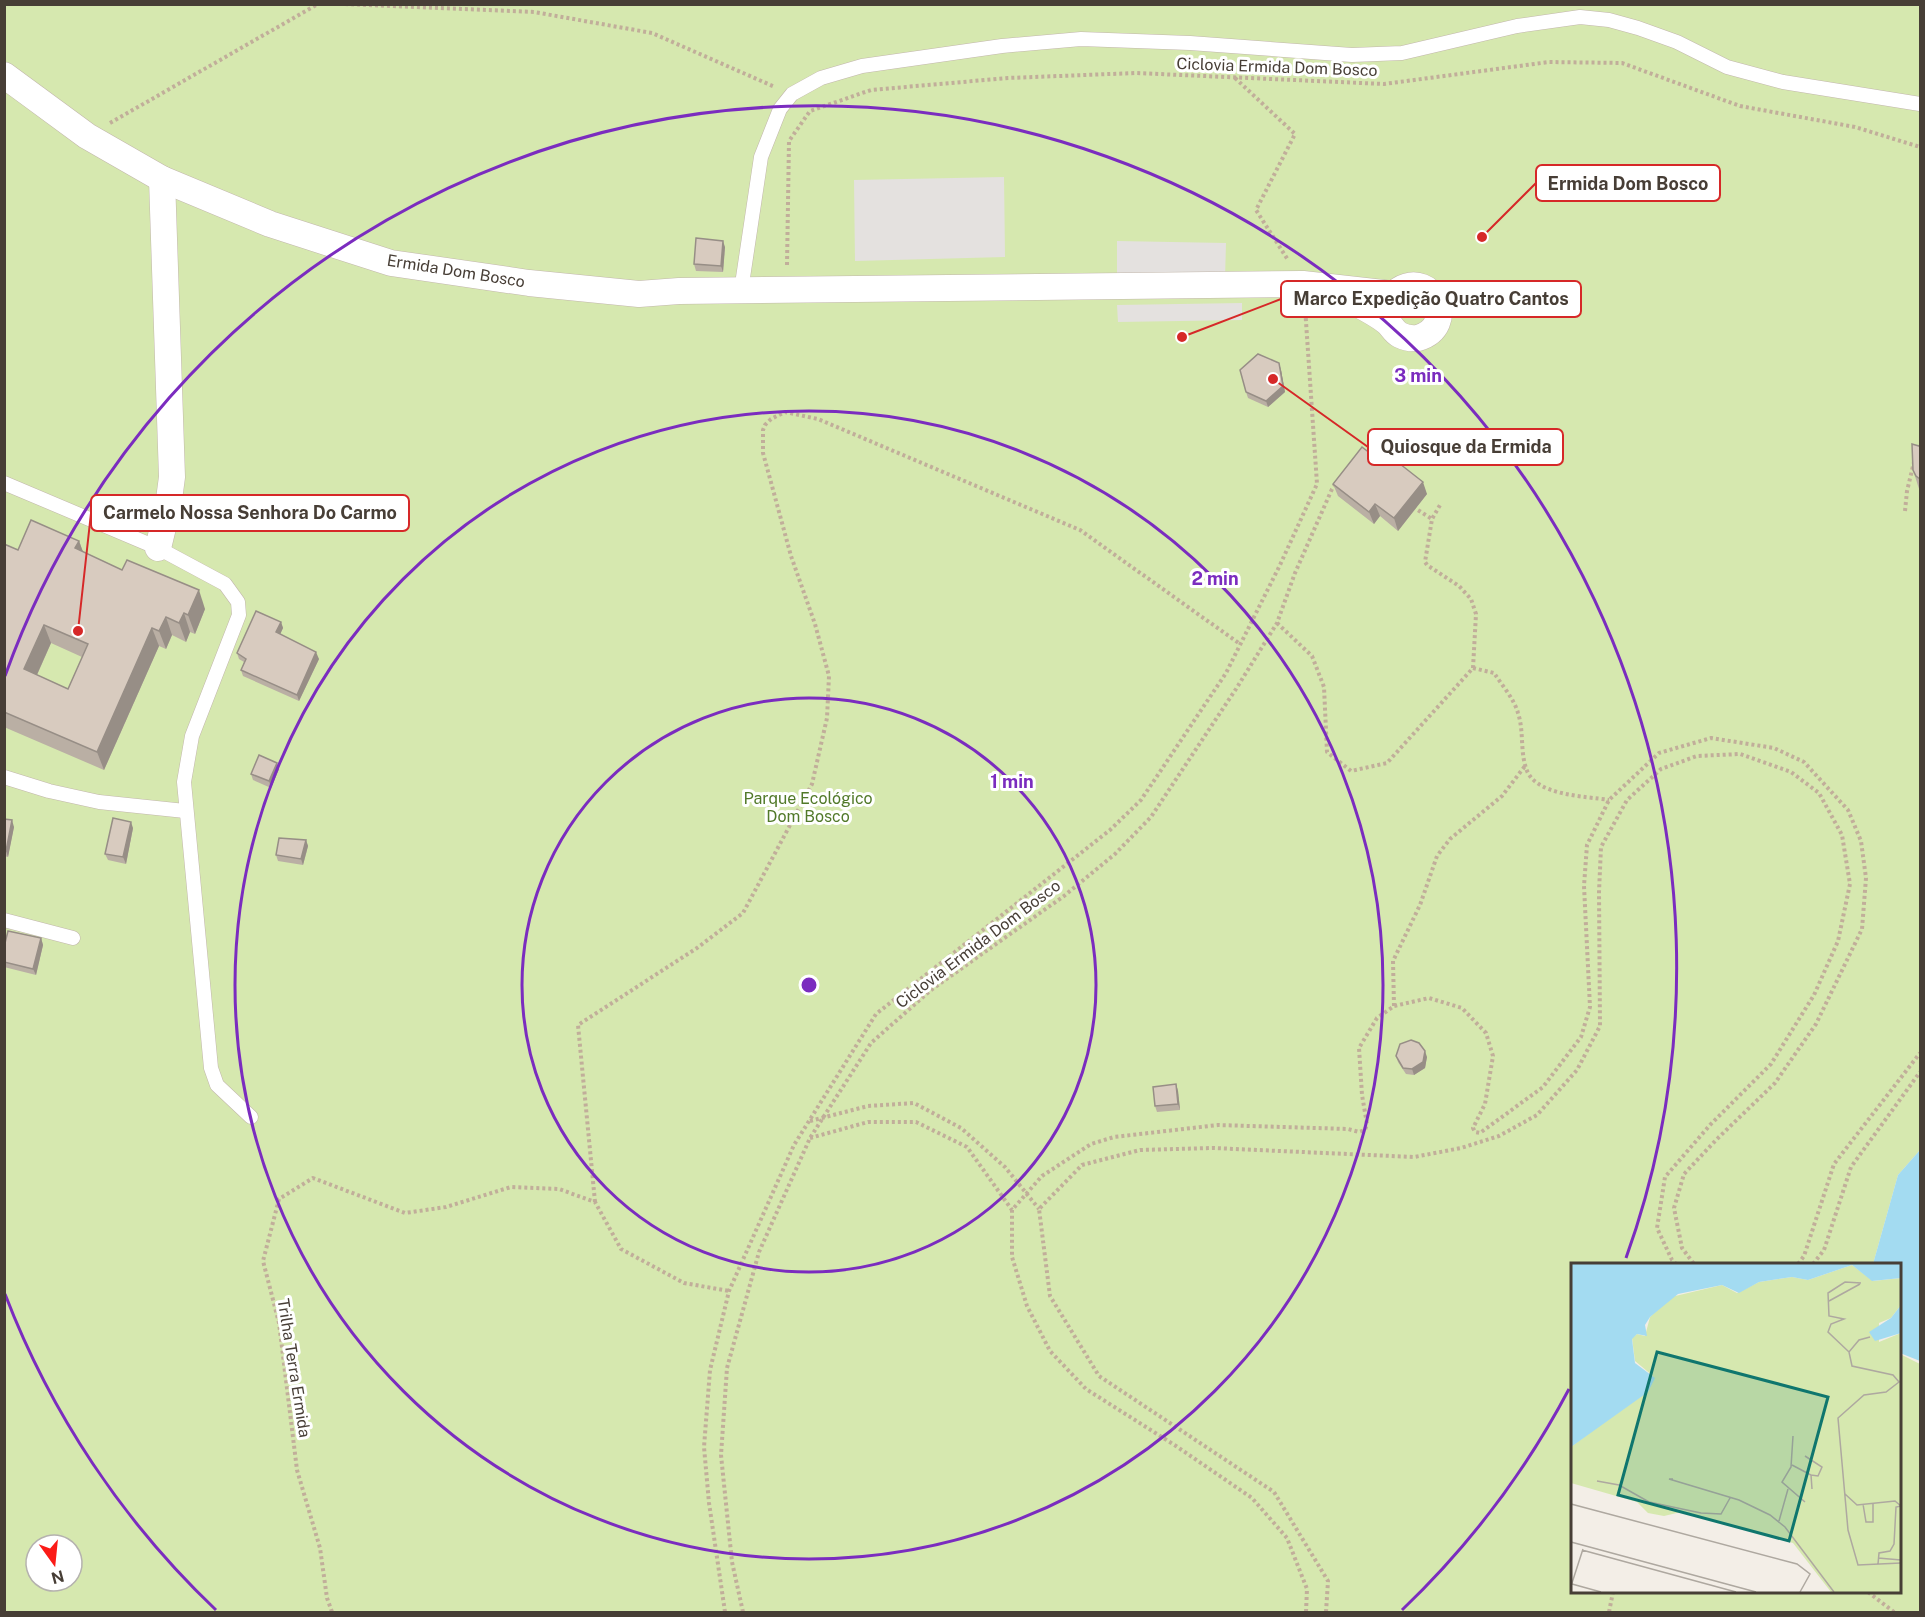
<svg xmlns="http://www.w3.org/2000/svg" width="1925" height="1617" viewBox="0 0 1925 1617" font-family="'Public Sans',sans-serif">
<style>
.green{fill:#d6e8af;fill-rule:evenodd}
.parking{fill:#e4e1df}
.water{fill:#a3dbf1}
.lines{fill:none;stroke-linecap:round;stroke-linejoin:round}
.lane-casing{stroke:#c2b7ac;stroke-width:15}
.street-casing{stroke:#c2b7ac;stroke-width:27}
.path{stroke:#c1ae9a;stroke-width:4;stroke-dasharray:3 3;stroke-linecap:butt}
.lane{stroke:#fff;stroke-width:14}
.street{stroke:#fff;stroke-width:26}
.wall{fill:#baafa4;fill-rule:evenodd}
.shaded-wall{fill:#978e86}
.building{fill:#d8cbbf;stroke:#978e86;stroke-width:1.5;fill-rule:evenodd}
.ring{fill:none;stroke:#7b2cbf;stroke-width:3}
.labels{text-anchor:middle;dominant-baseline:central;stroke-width:6;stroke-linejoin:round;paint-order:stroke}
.street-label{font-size:16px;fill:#473e36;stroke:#fff}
.park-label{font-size:16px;fill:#517929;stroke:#fff}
.inset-road{fill:none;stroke:#aea8a0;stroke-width:1.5}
.view{fill:#0f766e;fill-opacity:0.15;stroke:#0f766e;stroke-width:3}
.inset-edge{fill:none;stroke:#473e36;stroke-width:3}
.centre{fill:#7b2cbf;stroke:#fff;stroke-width:3}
.ring-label{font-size:18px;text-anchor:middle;font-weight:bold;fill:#7b2cbf;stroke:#fff;stroke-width:6;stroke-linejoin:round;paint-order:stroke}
.leader{fill:none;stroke:#d62828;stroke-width:2}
.callout-dot{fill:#d62828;stroke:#fff;stroke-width:2}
.callout{fill:#fff;stroke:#d62828;stroke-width:2}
.callout-label{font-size:18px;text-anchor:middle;font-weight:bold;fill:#473e36}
</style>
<rect width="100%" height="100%" fill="#f3eee7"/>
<!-- green -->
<path class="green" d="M5,5H1920V1150L1898,1175L1873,1264H1572V1592H1900V1354L1920,1364V1612H5ZM36,1545H72V1581H36Z"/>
<!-- parking -->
<g class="parking">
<polygon points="1004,177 1005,257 855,261 854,180"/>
<polygon points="1117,241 1226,243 1225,278 1117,277"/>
<polygon points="1242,303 1242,320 1118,322 1117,305"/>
</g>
<!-- water -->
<polygon class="water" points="1920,1150 1920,1361 1900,1353 1900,1264 1873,1264 1898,1175"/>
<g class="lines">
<!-- lane casing -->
<g class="lane-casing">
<g id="lane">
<polyline points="741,291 761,157 780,109 792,94 821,78 862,66 1002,46 1081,39 1190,43 1352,55 1402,53 1517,26 1580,17 1609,20 1638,28 1677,42 1727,67 1783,82 1920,104"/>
<polyline points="4,483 158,548 225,584 238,602 239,615 192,736 184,782 211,1068 217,1085 251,1117"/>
<polyline points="4,777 49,791 99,802 185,811"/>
<polyline points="4,920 73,938"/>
</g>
</g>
<!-- street casing -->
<g class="street-casing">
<g id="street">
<polyline points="4,75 87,136 162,179 270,224 391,263 529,283 639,294 679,291 1303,284 1392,294"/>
<path d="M1334,292C1351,301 1372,310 1387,322C1392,326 1394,332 1400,335C1406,338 1411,339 1418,338C1459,326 1433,269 1399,290C1386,298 1386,308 1387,322"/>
<polyline points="158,548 168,507 172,477 162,179"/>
</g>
</g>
<!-- path -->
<g class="path">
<polyline points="345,4 534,12 652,33 775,87"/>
<polyline points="1235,78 1295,134 1256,210 1288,260"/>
<polyline points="110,123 318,4"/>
<polyline points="787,265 789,141 810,111 871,90 1008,78 1136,73 1384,84 1549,62 1622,63 1740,106 1855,127 1920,147"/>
<polyline points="1457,289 1467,291"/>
<polyline points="1413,507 1432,519"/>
<polyline points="1905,511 1907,491 1914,462"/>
<polyline points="1277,623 1312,656 1324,687 1327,752 1351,771 1387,763 1473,668 1476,614 1471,599 1459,586 1427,565 1425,562 1432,519 1440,505"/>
<path d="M1473,668L1494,673C1502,685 1514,699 1518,713C1524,731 1520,750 1526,768C1534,796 1585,796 1609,800"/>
<polyline points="1394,1006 1393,961 1420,905 1437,856 1450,839 1502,796 1525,766"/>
<polyline points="810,1121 868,1106 914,1103 961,1128 1005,1167 1039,1209"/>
<polyline points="810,1138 868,1122 916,1122 967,1147 1012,1210"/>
<polyline points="595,1202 578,1025 697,948 743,913 812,784 827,718 829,676 815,624 791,556 769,475 763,453 763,430 765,425 771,419 785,412 818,419 1080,530 1240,644"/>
<polyline points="1798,1264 1804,1256 1834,1164 1920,1053"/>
<polyline points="1813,1264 1824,1250 1851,1167 1920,1072"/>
<polyline points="1868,1592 1894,1612"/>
<polyline points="332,1612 327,1598 320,1548 297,1470 279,1323 263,1261 279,1199 313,1178 405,1213 446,1207 511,1187 559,1189 595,1202 621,1249 684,1283 729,1291"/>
<polyline points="725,1612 709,1503 704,1447 710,1370 729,1291 794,1145 876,1014 1110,830 1141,800 1226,673 1280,565 1317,484 1305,307"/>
<polyline points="743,1612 732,1562 721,1455 727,1368 759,1252 810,1138 871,1043 931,990 1064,896 1115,854 1151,817 1236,689 1277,623 1295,573 1332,489 1336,484"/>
<polyline points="1306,1612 1307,1589 1287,1538 1252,1498 1176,1446 1086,1389 1050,1351 1027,1306 1012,1257 1012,1210 1042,1176 1091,1144 1114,1137 1218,1125 1348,1129 1359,1132 1365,1130 1367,1124 1362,1095 1359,1048 1377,1018 1394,1006 1429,998 1462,1008 1486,1033 1493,1056 1485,1104 1473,1128 1475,1132 1480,1133 1543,1087 1581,1037 1590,1007 1584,886 1587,845 1609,800 1659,753 1711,738 1774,748 1804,762 1848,810 1861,841 1866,878 1862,929 1816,1024 1775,1083 1717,1139 1684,1174 1674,1208 1682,1248 1694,1264"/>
<polyline points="1326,1612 1328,1581 1274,1492 1099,1376 1050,1296 1039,1209 1082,1165 1140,1150 1213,1148 1414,1157 1461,1148 1499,1136 1537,1115 1577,1070 1600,1026 1599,892 1601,847 1627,800 1661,769 1697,756 1740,754 1791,772 1819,793 1842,835 1850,884 1838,941 1814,995 1771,1064 1710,1125 1665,1177 1657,1228 1672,1260 1676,1264"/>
<polyline points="1609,1612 1613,1592"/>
</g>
<!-- lane -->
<use href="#lane" class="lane"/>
<!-- street -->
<use href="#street" class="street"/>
</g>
<!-- wall -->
<g class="wall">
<polygon points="725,247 723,272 696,271 694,264"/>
<polygon points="1281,370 1285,392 1268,407 1248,398 1246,392"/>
<polygon points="1920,444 1920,492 1913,470"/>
<polygon points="1380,461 1427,494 1398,531 1380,516 1374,524 1338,496 1333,484"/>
<path d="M79,541L83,552L205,609L195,634L190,632L186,642L172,635L166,649L159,646L104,770L4,727V544L18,550ZM51,643L82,657L68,689L37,675Z"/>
<polygon points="281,622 283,628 280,634 319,659 299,701 243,676 241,670 244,662 239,659 237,653"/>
<polygon points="277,763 279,769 271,788 253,780 251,774"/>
<polygon points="4,819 14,827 8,857 4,856"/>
<polygon points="133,828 126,864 108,860 105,854"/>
<polygon points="306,840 308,846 303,865 278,861 276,855"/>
<polygon points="41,938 43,945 36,975 4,967 4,947"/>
<polygon points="1396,1056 1427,1057 1425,1068 1414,1075 1406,1074 1398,1062"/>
<polygon points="1176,1084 1178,1091 1180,1110 1157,1112 1155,1106"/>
</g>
<!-- shaded-wall -->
<g class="shaded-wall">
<polygon points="723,241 725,247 723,272 721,266"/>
<polygon points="1279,363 1281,370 1285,392 1268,407 1266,401"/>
<polygon points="1423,482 1427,494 1398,531 1394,518"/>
<polygon points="1375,504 1380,516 1374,524 1369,512"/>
<polygon points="79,541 86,560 75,548"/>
<polygon points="199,590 205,609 195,634 188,615"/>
<polygon points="184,613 190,632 186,642 179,623"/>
<polygon points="166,617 172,635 166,649 159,631"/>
<polygon points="281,622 283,628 278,639 276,632"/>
<polygon points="44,625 51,643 31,688 24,669"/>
<polygon points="152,628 159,646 104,770 97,752"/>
<polygon points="316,652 319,659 299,701 297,695"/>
<polygon points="277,763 279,769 271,788 269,781"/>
<polygon points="12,820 14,827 8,857 6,851"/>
<polygon points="131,822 133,828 126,864 123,857"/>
<polygon points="306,840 308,846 303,865 301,859"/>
<polygon points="41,938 43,945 36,975 33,969"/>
<polygon points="1425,1051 1427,1057 1425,1068 1414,1075 1412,1069"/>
<polygon points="1176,1084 1178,1091 1180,1110 1178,1104"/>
</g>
<!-- building -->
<g class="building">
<polygon points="696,238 723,241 721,266 694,264"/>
<polygon points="1258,354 1279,363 1283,386 1266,401 1246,392 1240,370"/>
<polygon points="1912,444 1919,446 1920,444 1920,479 1916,476 1913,470"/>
<polygon points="1362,447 1380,461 1386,453 1423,482 1394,518 1375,504 1369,512 1333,484"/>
<path d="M31,520L79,541L75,548L122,570L127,560L199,590L188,615L184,613L179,623L166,617L159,631L152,628L97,752L4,712V544L18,550ZM44,625L88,644L68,689L24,669Z"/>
<polygon points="256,611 281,622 276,632 316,652 297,695 241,670 246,659 237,653"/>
<polygon points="259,755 277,763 269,781 251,774"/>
<polygon points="113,818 131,822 123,857 105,854"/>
<polygon points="4,819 12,820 6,851 4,850"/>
<polygon points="279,838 306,840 301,859 276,855"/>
<polygon points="8,931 41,938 33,969 4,962 4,947"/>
<polygon points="1411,1040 1419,1043 1425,1051 1423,1062 1412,1069 1403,1068 1396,1056 1400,1044"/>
<polygon points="1176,1084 1178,1104 1155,1106 1153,1087"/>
</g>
<!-- distance rings -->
<g class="ring">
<circle cx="809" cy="985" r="287"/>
<circle cx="809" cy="985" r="574"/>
<path d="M1569 1389A861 861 0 0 1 1402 1610M216 1610A861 861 0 0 1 5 1294M5 676A861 861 0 0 1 1626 1258"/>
</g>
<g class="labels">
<!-- street labels -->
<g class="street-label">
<text transform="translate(1277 67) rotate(2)">Ciclovia Ermida Dom Bosco</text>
<text transform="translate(456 271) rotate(9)">Ermida Dom Bosco</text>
<text transform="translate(978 944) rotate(-37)">Ciclovia Ermida Dom Bosco</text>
<text transform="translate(294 1368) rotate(81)">Trilha Terra Ermida</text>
</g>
<!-- park labels -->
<g class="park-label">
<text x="808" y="798">Parque Ecológico<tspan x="808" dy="18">Dom Bosco</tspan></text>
</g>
</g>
<!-- overview -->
<g transform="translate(1571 1263)">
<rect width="330" height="330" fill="#f3eee7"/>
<path d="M281,2L302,18L330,15V42L320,55L308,60V79L330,70V329H260L222,280L110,249L93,253L77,250L66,239L0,220V184L50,146L82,113L64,98L61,75L66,71L74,73L79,54L100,34L151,22L166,30L188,19L221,14L237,17Z" fill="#d6e8af"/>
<path d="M0,1H330V15L301,18L281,2L237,17L221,14L188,19L168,30L151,22L107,31L79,54L74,62L76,73L66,71L61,76L64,100L84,115L77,129L0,184ZM330,42V70L304,78L298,69L320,55Z" fill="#a3dbf1"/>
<path class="inset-road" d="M290,20L274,19L257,30L258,53L273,56L260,61L257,69L278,89L288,77L299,74M258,38L289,21M278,89L281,103L322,112L328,119L315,129L293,132L267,155L277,267L287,302L330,300M222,173L220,204L211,219L234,239M234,193L251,204L247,213L240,212M221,202L240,212L241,226M102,216H98L168,237L199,252L214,264L263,329M26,218L48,222L78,239L130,250L150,251L159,235M274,231L286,242L324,238L330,243M0,241L226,301L239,311L229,329M292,241L295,259H302V240M208,258L217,226M0,279L185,329M11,287L165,329M307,295L330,297M307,301L308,290L319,288L323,281L325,244L330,243M1,321L30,329M0,323L12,286"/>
<path class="view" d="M86,89L257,134L218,278L47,232Z"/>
<rect width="330" height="330" class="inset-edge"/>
</g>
<circle cx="809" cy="985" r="9" class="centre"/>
<g class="ring-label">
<text x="1418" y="382">3 min</text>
<text x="1215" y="585">2 min</text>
<text x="1012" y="788">1 min</text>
</g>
<!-- callouts -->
<path class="leader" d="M1482 237L1536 183M1182 337L1281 299M1273 379L1368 447M78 631L91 513"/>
<g class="callout-dot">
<circle cx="1482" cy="237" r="6"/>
<circle cx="1182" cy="337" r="6"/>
<circle cx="1273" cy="379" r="6"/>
<circle cx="78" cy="631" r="6"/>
</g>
<g class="callout">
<rect x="1536" y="165" width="184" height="36" rx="6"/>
<rect x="1281" y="281" width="300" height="36" rx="6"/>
<rect x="1368" y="429" width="195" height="36" rx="6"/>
<rect x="91" y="495" width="318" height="36" rx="6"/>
</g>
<g class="callout-label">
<text x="1628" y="190">Ermida Dom Bosco</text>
<text x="1431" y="305">Marco Expedição Quatro Cantos</text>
<text x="1466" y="453">Quiosque da Ermida</text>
<text x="250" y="519">Carmelo Nossa Senhora Do Carmo</text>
</g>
<!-- border -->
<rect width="1925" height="1617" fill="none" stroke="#473e36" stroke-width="12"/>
<!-- north arrow -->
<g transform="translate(54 1563) rotate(165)"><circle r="28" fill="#ffffff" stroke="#b5b2af" stroke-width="1.5"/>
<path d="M0-4.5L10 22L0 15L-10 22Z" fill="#fb1b17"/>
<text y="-9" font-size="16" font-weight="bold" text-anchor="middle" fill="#473e36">N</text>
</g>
</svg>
